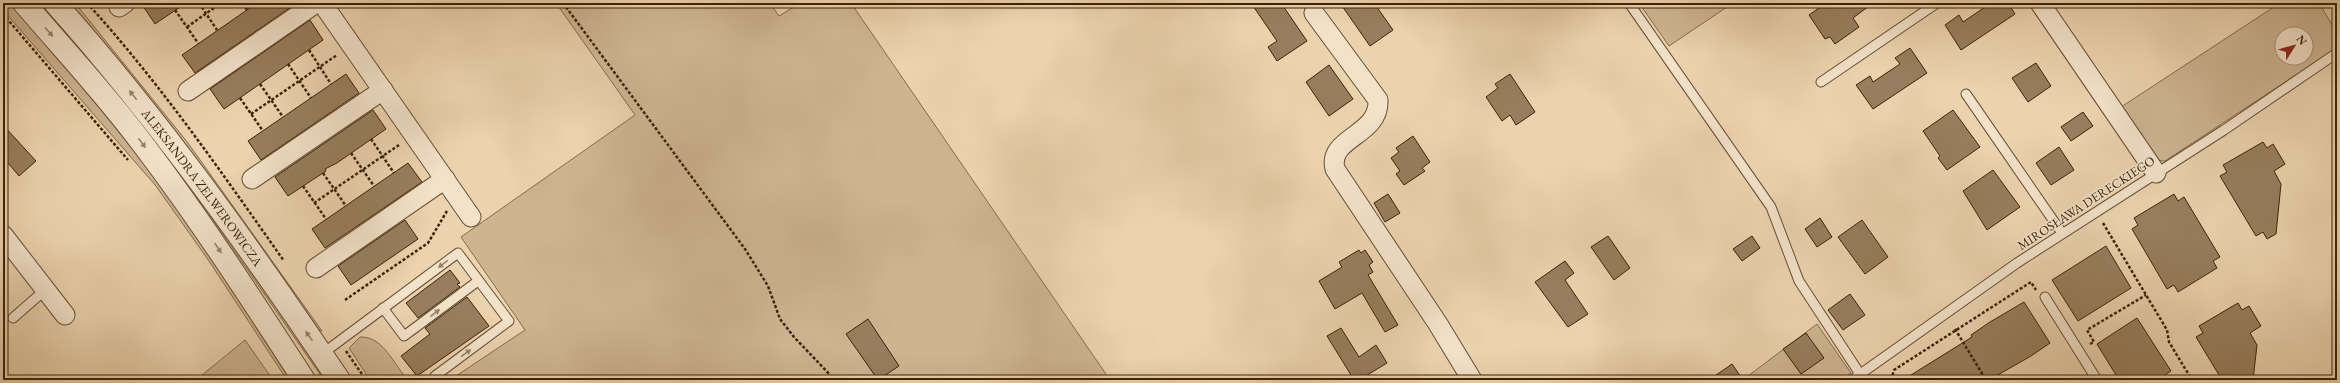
<svg xmlns="http://www.w3.org/2000/svg" width="2340" height="383" viewBox="0 0 2340 383" font-family="'EB Garamond',serif">
<style>
.green{fill:#cdb592;stroke:#846c4d;fill-rule:evenodd}
.building{fill:#977e5e;stroke:#3c2208}
.lines{fill:none;stroke-linecap:round;stroke-linejoin:round}
.service-casing{stroke:#684e32;stroke-width:11}
.minor-casing{stroke:#684e32;stroke-width:21}
.tertiary-casing{stroke:#684e32;stroke-width:24}
.path{stroke:#3c2208;stroke-width:2.5;stroke-dasharray:3 2;stroke-linecap:butt}
.service{stroke:#f2e2ca;stroke-width:9}
.minor{stroke:#f2e2ca;stroke-width:19}
.tertiary{stroke:#f2e2ca;stroke-width:22}
.oneway{fill:#978269}
.labels{text-anchor:middle;dominant-baseline:central;stroke-width:3;stroke-linejoin:round;paint-order:stroke}
.street-label{font-size:13px;fill:#3c2208;stroke:#f2e2ca}
</style>
<rect width="100%" height="100%" fill="#ebd3ae"/>
<filter id="stains"><feTurbulence type="fractalNoise" baseFrequency=".005" numOctaves="4"/><feColorMatrix values="0 0 0 0 .2 0 0 0 0 .09 0 0 0 0 .02 0 0 0 .5 -.17"/></filter>
<radialGradient id="worn" r=".72"><stop offset=".6" stop-color="#630" stop-opacity="0"/><stop offset="1" stop-color="#630" stop-opacity=".3"/></radialGradient>
<!-- green -->
<g class="green">
<polygon points="3,3 12,3 72,73 149,170 219,268 291,380 287,380 209,261 156,186 3,10"/>
<polygon points="39,3 42,3 115,87 197,194 327,380 324,380 206,210 120,95"/>
<polygon points="70,3 75,3 188,143 322,331 315,328 163,117"/>
<polygon points="556,3 770,3 779,16 800,3 851,3 1110,380 450,380 525,330 461,237 635,115"/>
<polygon points="1639,3 1733,3 1669,46"/>
<path d="M2280,3H2319L2337,33V48L2165,161L2152,160L2118,109ZM2282,34H2306V58H2282Z"/>
<polygon points="1817,324 1851,373 1841,380 1750,380 1748,376"/>
<path d="M360,337C381,336 392,360 403,374V377L399,380H370L349,348Z"/>
<polygon points="245,340 273,380 196,380"/>
</g>
<!-- building -->
<g class="building">
<polygon points="141,3 186,3 155,24"/>
<polygon points="257,3 297,3 195,73 182,55"/>
<polygon points="1251,3 1281,3 1307,41 1277,61 1268,47 1277,41"/>
<polygon points="1340,3 1374,3 1393,30 1370,46"/>
<polygon points="1826,3 1873,3 1853,18 1859,27 1835,44 1830,37 1825,39 1809,15"/>
<polygon points="1991,3 2008,3 2015,14 1961,50 1945,25 1959,15 1963,22"/>
<polygon points="310,20 323,40 224,109 210,89"/>
<polygon points="1910,48 1927,73 1873,109 1856,85 1870,76 1873,82 1900,64 1895,58"/>
<polygon points="2036,63 2051,86 2028,102 2012,78"/>
<polygon points="1329,65 1353,99 1329,116 1306,82"/>
<polygon points="346,74 359,93 261,160 248,141"/>
<polygon points="1510,74 1535,112 1516,125 1510,115 1502,121 1486,97 1498,88 1495,84"/>
<polygon points="373,110 386,129 337,163 325,169 326,171 288,196 275,177"/>
<polygon points="1953,110 1980,147 1947,170 1938,158 1940,156 1923,131"/>
<polygon points="2083,112 2093,126 2071,141 2061,127"/>
<polygon points="3,125 36,161 19,176 3,157"/>
<polygon points="1413,136 1430,162 1422,168 1425,171 1404,185 1396,174 1400,171 1391,158 1399,152 1396,148"/>
<polygon points="2263,142 2267,148 2273,144 2285,164 2274,171 2281,184 2276,234 2267,239 2263,232 2256,236 2220,176 2227,172 2223,165"/>
<polygon points="2059,147 2074,170 2051,185 2036,163"/>
<polygon points="408,163 422,182 325,248 312,229"/>
<polygon points="1993,170 2020,207 1987,230 1963,191"/>
<polygon points="1388,194 1400,213 1385,222 1374,203"/>
<polygon points="2174,194 2178,201 2184,197 2220,257 2213,261 2217,268 2178,292 2174,285 2167,289 2132,229 2138,225 2134,218"/>
<polygon points="1820,218 1832,237 1817,247 1805,229"/>
<polygon points="405,220 418,239 351,285 338,266"/>
<polygon points="1862,220 1888,257 1865,274 1838,237"/>
<polygon points="1608,236 1630,268 1614,280 1591,247"/>
<polygon points="1752,236 1760,248 1742,261 1733,249"/>
<polygon points="2106,246 2131,288 2078,321 2052,280"/>
<polygon points="1359,250 1361,253 1365,250 1373,262 1369,265 1373,272 1368,275 1398,325 1385,332 1362,293 1335,309 1319,281 1342,267 1339,262"/>
<polygon points="1565,261 1574,273 1565,280 1588,314 1568,327 1535,282"/>
<polygon points="450,270 460,283 457,284 460,287 418,318 406,303"/>
<polygon points="1850,294 1865,315 1843,330 1828,310"/>
<polygon points="467,297 489,326 417,376 401,356 430,334 425,328"/>
<polygon points="2024,302 2050,343 2031,356 1989,380 1903,380 1972,337 1971,335 1990,322"/>
<polygon points="2238,303 2242,310 2249,306 2261,326 2250,333 2257,345 2253,380 2222,380 2196,337 2203,333 2199,326"/>
<polygon points="2137,318 2171,371 2157,380 2119,380 2097,344"/>
<polygon points="868,319 899,366 878,380 846,334"/>
<polygon points="1341,328 1359,357 1376,345 1387,363 1359,380 1354,380 1327,336"/>
<polygon points="1806,333 1824,358 1801,374 1783,349"/>
<polygon points="1732,364 1743,380 1709,380"/>
</g>
<g class="lines">
<!-- service casing -->
<g class="service-casing">
<g id="service">
<polyline points="1629,3 1771,207 1799,281 1860,374"/>
<polyline points="1821,82 1937,3"/>
<polyline points="1966,94 2062,233"/>
<polyline points="2045,297 2097,380"/>
<polyline points="383,308 404,336 478,281"/>
<polyline points="13,318 45,290"/>
<polyline points="322,354 458,253 509,321 435,376"/>
<polyline points="1852,380 2017,263 2224,130 2337,53"/>
</g>
</g>
<!-- minor casing -->
<g class="minor-casing">
<g id="minor">
<polyline points="322,3 471,217"/>
<polyline points="2040,3 2156,173"/>
<polyline points="119,7 125,3"/>
<path d="M1314,13L1378,100C1380,136 1327,137 1335,169L1438,324L1472,380"/>
<polyline points="188,91 316,3"/>
<polyline points="252,179 383,90"/>
<polyline points="3,235 65,315"/>
<polyline points="316,268 445,179"/>
</g>
</g>
<!-- tertiary casing -->
<g class="tertiary-casing">
<g id="tertiary">
<path d="M24,3C60,45 98,86 132,130C194,210 249,295 304,380"/>
<path id="s1" d="M55,3C160,121 251,249 339,380"/>
</g>
</g>
<!-- path -->
<g class="path">
<path d="M87,3C160,83 222,173 284,261"/>
<polyline points="199,3 217,30"/>
<polyline points="243,3 247,10"/>
<polyline points="563,3 745,249 768,286 780,319 794,337 835,380"/>
<polyline points="175,10 198,43"/>
<polyline points="3,14 128,160"/>
<polyline points="187,27 221,3"/>
<polyline points="309,50 331,84"/>
<polyline points="288,64 311,98"/>
<polyline points="260,84 283,117"/>
<polyline points="240,98 263,131"/>
<polyline points="251,114 337,55"/>
<polyline points="371,139 394,173"/>
<polyline points="351,153 374,186"/>
<polyline points="323,173 346,206"/>
<polyline points="303,186 326,219"/>
<polyline points="314,203 399,145"/>
<polyline points="2103,223 2167,330 2169,342 2192,380"/>
<polyline points="345,300 428,243 447,211"/>
<polyline points="1955,329 1986,380"/>
<polyline points="2090,344 2094,342 2087,330 2146,295"/>
<polyline points="346,351 366,380"/>
<polyline points="1891,380 1894,370 2031,282 2036,290"/>
</g>
<!-- service -->
<use href="#service" class="service"/>
<!-- minor -->
<use href="#minor" class="minor"/>
<!-- tertiary -->
<use href="#tertiary" class="tertiary"/>
</g>
<!-- one-way arrows -->
<defs><path id="oneway-solid" d="M-6-.8H1V-3.2L6.5 0L1 3.2V.8H-6Z"/></defs>
<g class="oneway">
<use href="#oneway-solid" transform="translate(49 32) rotate(49)"/>
<use href="#oneway-solid" transform="translate(133 95) rotate(-128)"/>
<use href="#oneway-solid" transform="translate(142 143) rotate(53)"/>
<use href="#oneway-solid" transform="translate(218 248) rotate(56)"/>
<use href="#oneway-solid" transform="translate(443 264) rotate(143)"/>
<use href="#oneway-solid" transform="translate(435 313) rotate(-37)"/>
<use href="#oneway-solid" transform="translate(309 336) rotate(-125)"/>
<use href="#oneway-solid" transform="translate(466 353) rotate(-36)"/>
</g>
<g class="labels">
<!-- street labels -->
<g class="street-label">
<text stroke="none"><textPath href="#s1" startOffset="236">ALEKSANDRA ZELWEROWICZA</textPath></text>
<text transform="translate(2086 203) rotate(-33)">MIROSŁAWA DERECKIEGO</text>
</g>
</g>
<!-- margin -->
<rect width="2340" height="383" fill="none" stroke="#ebd3ae" stroke-width="16"/>
<rect x="4" y="4" width="2332" height="375" fill="none" stroke="#3c2208" stroke-width="2"/>
<rect x="8" y="8" width="2324" height="367" fill="none" stroke="#3c2208"/>
<!-- north arrow -->
<g transform="translate(2294 46) rotate(53)"><circle r="19" fill="#f2e2ca" stroke="#a9957c"/>
<path d="M0-3L7 15L0 10L-7 15Z" fill="#8f2418"/>
<text y="-6" font-size="11" font-weight="bold" text-anchor="middle" fill="#3c2208">N</text>
</g>
<rect width="100%" height="100%" filter="url(#stains)"/>
<rect width="100%" height="100%" fill="url(#worn)"/>
</svg>
